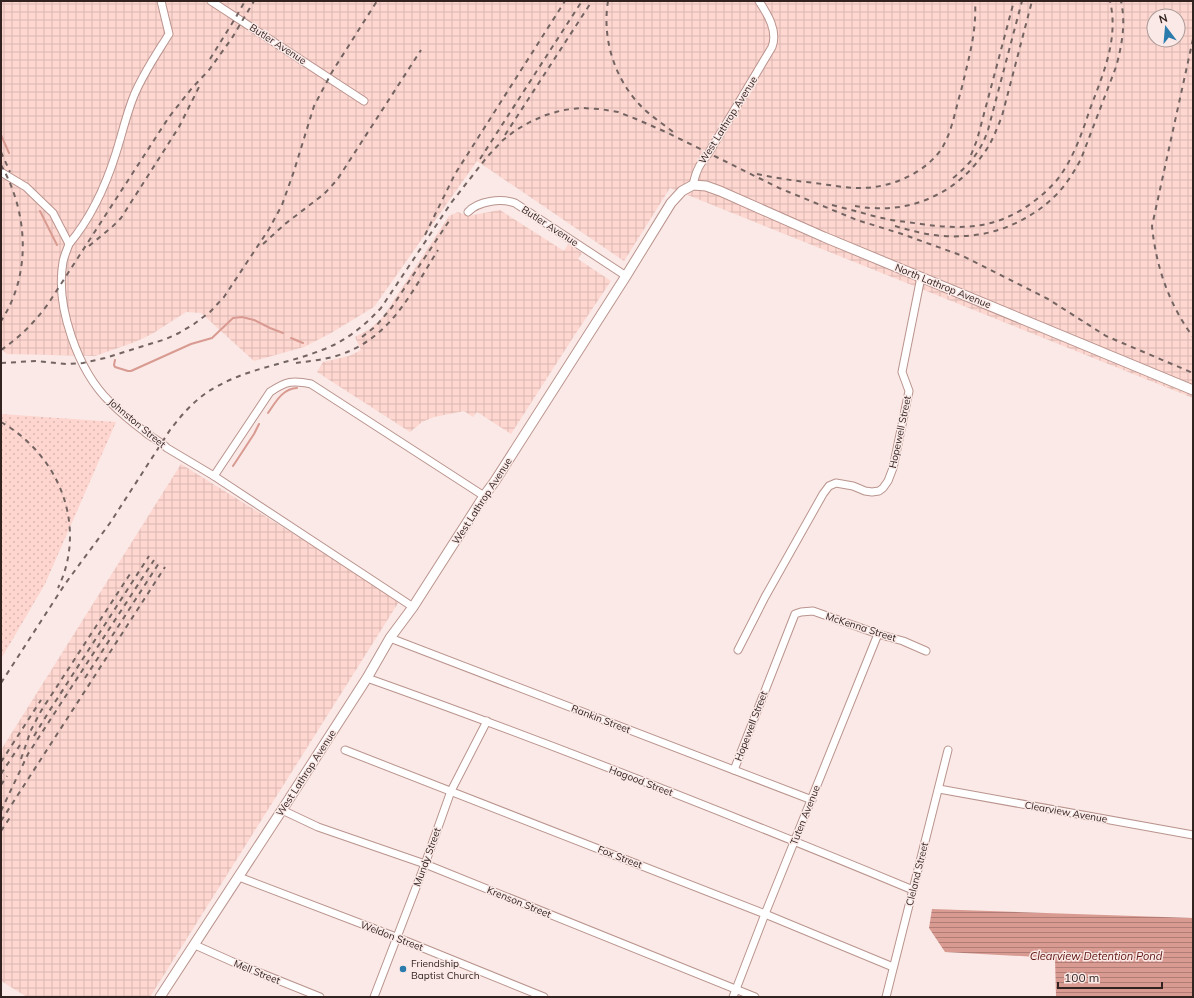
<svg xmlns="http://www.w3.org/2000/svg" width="1194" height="998" viewBox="0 0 1194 998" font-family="Mulish,sans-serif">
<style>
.industrial{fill:url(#industrial-grid);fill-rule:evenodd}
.grass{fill:url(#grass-dots)}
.water{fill:url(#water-rules)}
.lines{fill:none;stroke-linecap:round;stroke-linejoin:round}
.stream{stroke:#d89a91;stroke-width:2}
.minor-casing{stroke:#ba948e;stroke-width:9}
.tertiary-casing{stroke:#ba948e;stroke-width:11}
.minor{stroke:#fff;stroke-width:7}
.tertiary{stroke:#fff;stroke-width:9}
.rail{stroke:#736461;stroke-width:2;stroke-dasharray:5 5;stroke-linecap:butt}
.poi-dot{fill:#2b7bac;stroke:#fae9e6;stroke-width:1.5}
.labels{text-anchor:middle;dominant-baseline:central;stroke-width:3;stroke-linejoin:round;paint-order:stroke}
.street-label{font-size:10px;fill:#322321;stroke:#fae9e6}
.poi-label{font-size:10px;fill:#322321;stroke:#fae9e6;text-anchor:start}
.water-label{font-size:11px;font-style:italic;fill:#5d130e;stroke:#fae9e6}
</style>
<defs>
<pattern id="industrial-grid" width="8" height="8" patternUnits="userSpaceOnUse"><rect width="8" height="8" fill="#fed7d0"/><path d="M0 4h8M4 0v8" fill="none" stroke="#dab8b2"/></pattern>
<pattern id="grass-dots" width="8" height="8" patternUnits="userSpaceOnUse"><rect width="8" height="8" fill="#fed5cf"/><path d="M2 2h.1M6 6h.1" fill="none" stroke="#dab7b1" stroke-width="1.8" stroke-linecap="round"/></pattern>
<pattern id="water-rules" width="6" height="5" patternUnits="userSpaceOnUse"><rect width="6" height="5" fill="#d89a91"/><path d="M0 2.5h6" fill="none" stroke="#b07d76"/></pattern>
</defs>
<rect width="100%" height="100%" fill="#fae9e6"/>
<!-- industrial -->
<g class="industrial">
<path d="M1,1H1193V398L670,188L624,261L477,161L374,307L331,333L304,347L254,361L201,313L186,312L152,334L135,342L95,356L7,354L1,349ZM1154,16H1178V40H1154Z"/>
<polygon points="500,210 564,251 568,244 582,253 578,259 611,281 576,333 511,434 477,412 473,417 464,411 434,417 422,422 410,432 317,372 323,362 349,356 361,350 355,337 370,329 383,317 449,216 458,212 468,216"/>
<polygon points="181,464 400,600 150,997 27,997 1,981 1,750"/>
</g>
<!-- grass -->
<polygon class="grass" points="1,414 116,422 45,584 1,659"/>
<!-- water -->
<polygon class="water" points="932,909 1193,918 1193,997 1056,997 1055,958 945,952 929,928"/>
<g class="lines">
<!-- stream -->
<g class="stream">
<polyline points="1,135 9,153"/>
<polyline points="40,211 57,245"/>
<polyline points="291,338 303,343"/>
<polyline points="115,360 114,365 115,367 128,371 131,371 191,344 212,338 233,318 242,317 254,320 270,328 283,333"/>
<path d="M268,413C275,403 283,388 297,388"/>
<polyline points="233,466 254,434 259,424"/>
</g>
<!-- minor casing -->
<g class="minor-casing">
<g id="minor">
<polyline points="211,1 364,101"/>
<path d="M1,172L26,187L53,213L69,244C67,250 64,256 63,262C55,306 78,371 110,402C121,413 133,423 145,432C152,438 160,441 167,448L214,476L413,607"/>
<path d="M693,185C696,171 699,165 708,154L772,47C778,31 768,15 759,1"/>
<path d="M468,212C478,201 501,198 515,203L626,276"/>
<path d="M69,244C91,218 106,185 116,153C122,134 126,116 133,98C142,75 156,55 169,34L161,1"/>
<path d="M214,476L270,392C286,381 293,380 311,384L484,496"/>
<polyline points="390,638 812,800"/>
<polyline points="738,650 765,597 823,494 829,486 836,483 853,486 865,491 872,492 879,491 883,488 888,481 893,468 909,391 902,372 921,277"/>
<path d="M367,678C550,743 732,815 913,890"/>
<polyline points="345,750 765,914 893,967"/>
<polyline points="734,770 795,614 801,612 813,611 878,634 903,641 926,651"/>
<polyline points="939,789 1193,835"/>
<polyline points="282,810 318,827 425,864 755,997"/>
<polyline points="239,877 396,937 544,997"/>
<polyline points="195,945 233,962 320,997"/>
<polyline points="374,997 425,864 451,791 487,721"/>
<polyline points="733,997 765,914 878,634"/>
<polyline points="886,997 948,750"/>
</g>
</g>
<!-- tertiary casing -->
<g class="tertiary-casing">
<polyline id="tertiary" points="160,997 282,810 367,678 390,638 413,607 484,496 495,481 626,276 671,203 682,191 693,185 706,186 720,191 824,237 1193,390"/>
</g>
<!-- minor -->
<use href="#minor" class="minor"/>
<!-- tertiary -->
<use href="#tertiary" class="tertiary"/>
<!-- rail -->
<g class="rail">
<path d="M608,1C602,38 614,77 639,104C649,115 662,123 673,132"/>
<path d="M1193,39L1152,226C1156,267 1169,304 1193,337"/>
<polyline points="210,59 236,17 245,1"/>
<polyline points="505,135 592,1"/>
<polyline points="1,152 10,172"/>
<polyline points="971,155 977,140 1014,1"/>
<polyline points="480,159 582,1"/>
<path d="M1,165C28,212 32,274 1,321"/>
<path d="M757,174C776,178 795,181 815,183C830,185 845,188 860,188C889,188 922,175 940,151C952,134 955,110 961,91C968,61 977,32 975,1"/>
<path d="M953,178C970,164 981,151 988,130L1022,1"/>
<path d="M832,205C849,209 865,214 882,218C895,221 908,222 921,224C963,230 997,229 1033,202C1045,193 1056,183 1064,170C1076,151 1083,130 1090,109C1103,74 1119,39 1110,1"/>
<path d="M855,206C861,207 867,208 874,208C915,211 957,191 981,157C991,145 996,131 1002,116L1032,1"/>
<path d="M895,226C918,233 941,238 964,236C997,235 1032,219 1055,196C1066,185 1074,172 1081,159L1116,67C1122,45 1126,23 1121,1"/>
<polyline points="425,235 455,174 565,1"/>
<polyline points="263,244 285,224 324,194 337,180 421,50"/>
<polyline points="89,246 112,227 121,218 179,127 201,83"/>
<polyline points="362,337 376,326 392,307 449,221"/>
<path d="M1,350C20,337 34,323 48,304L169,117L192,88L209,70L232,38L254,1"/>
<polyline points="1,363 36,361 67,364 83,363 105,358 166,339 179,333 194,324 210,312 224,297 269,229 282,205 294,171 314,106 332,72 377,1"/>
<path d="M296,363C309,361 323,360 336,356C390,340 411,293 438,250"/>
<path d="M1,422C59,455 88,526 58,588"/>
<polyline points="85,678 159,563"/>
<path d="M1,683L65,584L110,523L170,430C183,413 197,397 216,387C249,368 287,364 322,350C346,341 364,326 381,308L451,203L487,157L503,140L516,130L530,122L546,115L563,110L582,108L600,109L618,112L636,119L668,133L779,188L857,220L902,234L963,256L1048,299L1106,336L1193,373"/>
<polyline points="34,736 48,713 149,556"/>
<polyline points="21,759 31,730 41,711 130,574"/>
<polyline points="1,762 41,700"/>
<polyline points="1,774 20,745"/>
<polyline points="1,785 7,776"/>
<polyline points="1,811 28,754 154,560"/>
<polyline points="1,821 165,567"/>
<polyline points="1,831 11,816"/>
</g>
</g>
<!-- markers -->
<circle class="poi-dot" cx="403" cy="969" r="4"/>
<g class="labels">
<!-- street labels -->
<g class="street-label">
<text transform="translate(278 44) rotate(33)">Butler Avenue</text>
<text transform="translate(728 120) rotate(-58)">West Lathrop Avenue</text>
<text transform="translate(550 226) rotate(33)">Butler Avenue</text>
<text transform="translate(943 286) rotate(22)">North Lathrop Avenue</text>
<text transform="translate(137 423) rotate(40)">Johnston Street</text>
<text transform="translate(900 432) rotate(-78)">Hopewell Street</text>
<text transform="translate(482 501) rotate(-57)">West Lathrop Avenue</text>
<text transform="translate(861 627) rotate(18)">McKenna Street</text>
<text transform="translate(601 719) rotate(21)">Rankin Street</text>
<text transform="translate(751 726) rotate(-69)">Hopewell Street</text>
<text transform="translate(306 773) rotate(-57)">West Lathrop Avenue</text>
<text transform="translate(641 781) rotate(21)">Hagood Street</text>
<text transform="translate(1066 812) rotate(10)">Clearview Avenue</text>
<text transform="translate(805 815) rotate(-68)">Tuten Avenue</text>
<text transform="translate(427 857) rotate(-70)">Mundy Street</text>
<text transform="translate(620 857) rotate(21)">Fox Street</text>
<text transform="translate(917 874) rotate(-76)">Cleland Street</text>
<text transform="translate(519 902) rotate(22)">Krenson Street</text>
<text transform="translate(392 936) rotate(21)">Weldon Street</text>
<text transform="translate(257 972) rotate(22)">Mell Street</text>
</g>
<!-- poi labels -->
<g class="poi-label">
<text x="411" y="963">Friendship<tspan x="411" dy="12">Baptist Church</tspan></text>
</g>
<!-- water labels -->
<g class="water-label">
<text x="1096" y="956">Clearview Detention Pond</text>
</g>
</g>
<!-- border -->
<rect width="1194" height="998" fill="none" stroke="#322321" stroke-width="4"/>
<!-- north arrow -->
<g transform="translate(1166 28) rotate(344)"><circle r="19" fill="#fae9e6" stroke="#aa9a97"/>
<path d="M0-3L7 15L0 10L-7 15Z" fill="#2b7bac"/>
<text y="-6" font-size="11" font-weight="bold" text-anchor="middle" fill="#322321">N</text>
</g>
<!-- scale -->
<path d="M1058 982v6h104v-6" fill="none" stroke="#322321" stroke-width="2"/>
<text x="1064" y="982" font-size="12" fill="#322321" stroke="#fae9e6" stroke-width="3" paint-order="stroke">100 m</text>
</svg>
